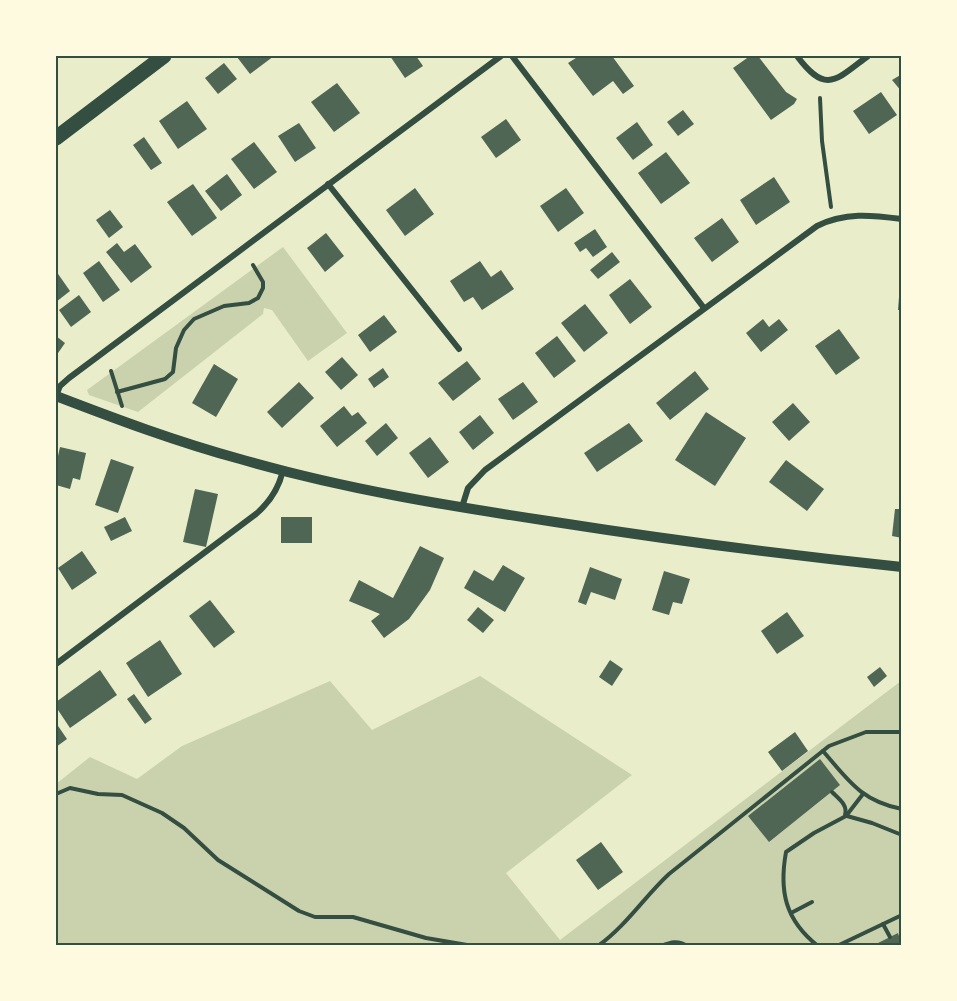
<svg xmlns="http://www.w3.org/2000/svg" width="957" height="1001" viewBox="0 0 957 1001" font-family="'Fira Sans Condensed',sans-serif">
<style>
.green{fill:#cad2ad}
.building{fill:#4f6655}
.lines{fill:none;stroke-linecap:round;stroke-linejoin:round}
.path{stroke:#344e41;stroke-width:4}
.minor{stroke:#344e41;stroke-width:6}
.tertiary{stroke:#344e41;stroke-width:10}
.primary{stroke:#344e41;stroke-width:15}
.neatline{fill:none;stroke:#344e41;stroke-width:2}
</style>
<rect width="100%" height="100%" fill="#e9edc9"/>
<!-- green -->
<g class="green">
<polygon points="283,247 347,333 308,361 272,310 264,308 263,314 138,412 89,395 87,390"/>
<polygon points="480,676 632,775 506,873 560,940 901,681 901,945 56,946 56,784 90,757 137,779 182,746 330,681 372,730"/>
</g>
<!-- building -->
<g class="building">
<polygon points="238,56 274,56 250,74 237,57"/>
<polygon points="390,56 416,56 423,66 405,78"/>
<polygon points="579,56 612,56 634,86 623,94 613,81 593,96 568,63"/>
<polygon points="750,56 758,56 786,92 797,99 794,104 771,120 733,68"/>
<polygon points="224,63 237,79 218,94 205,78"/>
<polygon points="902,74 902,92 892,80"/>
<polygon points="337,83 360,113 334,132 311,102"/>
<polygon points="881,92 897,115 869,134 853,111"/>
<polygon points="187,101 207,129 178,149 159,121"/>
<polygon points="683,110 694,124 678,136 667,122"/>
<polygon points="506,119 521,140 496,158 481,137"/>
<polygon points="637,122 653,145 633,160 616,138"/>
<polygon points="299,123 316,148 295,162 278,136"/>
<polygon points="144,137 162,163 151,170 133,145"/>
<polygon points="254,142 277,172 254,189 231,159"/>
<polygon points="666,152 690,183 661,204 638,173"/>
<polygon points="227,174 242,195 221,211 205,191"/>
<polygon points="774,177 790,202 756,225 740,200"/>
<polygon points="193,184 217,218 192,236 167,202"/>
<polygon points="415,188 434,214 405,236 386,210"/>
<polygon points="566,188 584,213 558,232 540,206"/>
<polygon points="110,210 123,227 109,238 96,220"/>
<polygon points="722,218 739,242 712,262 694,238"/>
<polygon points="595,229 607,247 593,257 586,248 580,252 574,243"/>
<polygon points="326,233 344,256 325,272 307,248"/>
<polygon points="117,243 124,252 135,244 152,267 131,283 106,252"/>
<polygon points="612,252 620,262 598,279 590,270"/>
<polygon points="99,261 120,290 103,302 83,273"/>
<polygon points="480,261 491,277 501,270 514,289 482,310 473,297 464,302 450,281"/>
<polygon points="56,271 70,291 56,302"/>
<polygon points="630,279 652,307 630,324 609,295"/>
<polygon points="900,284 902,284 902,310 898,310"/>
<polygon points="79,295 91,312 71,327 59,310"/>
<polygon points="585,304 608,333 584,352 561,323"/>
<polygon points="384,315 397,332 370,352 358,335"/>
<polygon points="763,319 769,327 779,319 788,330 761,352 746,333"/>
<polygon points="839,329 860,358 836,375 815,346"/>
<polygon points="56,336 65,343 56,356"/>
<polygon points="557,336 576,361 554,378 535,353"/>
<polygon points="342,357 358,375 341,390 325,372"/>
<polygon points="467,361 481,379 453,401 438,383"/>
<polygon points="214,364 238,379 216,417 192,403"/>
<polygon points="383,368 389,377 374,388 368,379"/>
<polygon points="695,371 709,389 670,420 656,403"/>
<polygon points="299,382 314,398 282,428 267,412"/>
<polygon points="523,382 538,402 513,420 498,399"/>
<polygon points="793,403 810,422 789,441 772,422"/>
<polygon points="344,406 352,416 358,412 367,423 337,447 320,426"/>
<polygon points="706,412 746,438 715,486 675,460"/>
<polygon points="480,415 494,433 473,450 459,432"/>
<polygon points="386,423 398,438 377,456 365,441"/>
<polygon points="629,423 643,441 597,472 584,453"/>
<polygon points="430,437 449,462 428,478 409,453"/>
<polygon points="60,447 86,453 80,480 73,478 70,489 56,485 56,465"/>
<polygon points="111,459 134,467 118,513 95,505"/>
<polygon points="786,460 824,489 807,511 769,482"/>
<polygon points="195,489 218,494 206,547 183,542"/>
<polygon points="895,509 902,509 902,538 892,536"/>
<polygon points="125,517 132,531 111,541 104,527"/>
<rect x="281" y="517" width="31" height="26"/>
<polygon points="420,546 444,558 430,590 409,619 384,638 371,621 380,614 349,601 359,580 393,598"/>
<polygon points="82,551 97,573 72,590 58,568"/>
<polygon points="503,565 525,578 505,612 464,588 474,570 493,581"/>
<polygon points="590,567 622,579 615,600 591,592 586,605 578,602"/>
<polygon points="664,571 690,579 682,604 673,602 669,615 652,610"/>
<polygon points="210,600 235,632 214,648 189,616"/>
<polygon points="478,607 494,620 483,633 467,620"/>
<polygon points="787,612 804,636 777,654 761,631"/>
<polygon points="160,640 182,674 148,697 126,663"/>
<polygon points="610,660 623,669 612,686 599,677"/>
<polygon points="880,667 887,676 874,687 867,677"/>
<polygon points="100,670 117,695 70,728 56,707 56,702"/>
<polygon points="134,694 152,719 145,724 127,699"/>
<polygon points="56,723 67,739 56,747"/>
<polygon points="795,732 808,751 782,771 768,752"/>
<polygon points="820,759 840,785 769,842 748,816"/>
<polygon points="601,842 623,872 598,890 576,860"/>
<polygon points="898,933 902,946 879,946 878,943"/>
</g>
<g class="lines">
<!-- path -->
<g class="path">
<polyline points="820,98 822,141 831,207"/>
<polyline points="111,371 122,406"/>
<polyline points="117,392 165,379 173,372 176,348 184,330 194,319 224,306 249,303 258,298 263,288 263,282 253,265"/>
<path d="M823,751C848,780 861,801 902,809"/>
<path d="M832,792C839,799 848,805 845,815"/>
<polyline points="56,794 70,788 98,794 122,795 162,813 184,828 218,860 299,911 315,917 353,917 426,938 473,946"/>
<polyline points="847,816 872,823 902,835"/>
<polyline points="791,913 812,902"/>
<polyline points="883,924 890,937"/>
<path d="M598,946C626,926 645,896 669,874L829,746L866,732H902"/>
<path d="M661,946C671,942 678,940 687,946"/>
<path d="M818,946C785,920 779,891 786,852L814,833L846,816L863,794"/>
<polyline points="837,946 902,915"/>
</g>
<!-- minor -->
<g class="minor">
<polyline points="512,56 704,308"/>
<path d="M797,56C826,95 836,80 868,56"/>
<polyline points="328,184 459,349"/>
<polyline points="56,396 60,386 69,378 501,56"/>
<path d="M462,507L468,488L485,470L817,226C845,212 871,215 902,219"/>
<path d="M56,664L256,514C270,502 279,488 283,470"/>
</g>
<!-- tertiary -->
<path class="tertiary" d="M56,396C116,419 177,442 240,459C343,489 449,506 555,522C670,540 786,555 902,567"/>
<!-- primary -->
<polyline class="primary" points="56,138 164,56"/>
</g>
<!-- border -->
<rect width="957" height="1001" fill="none" stroke="#fefae0" stroke-width="114"/>
<rect x="57" y="57" width="843" height="887" class="neatline"/>
</svg>
